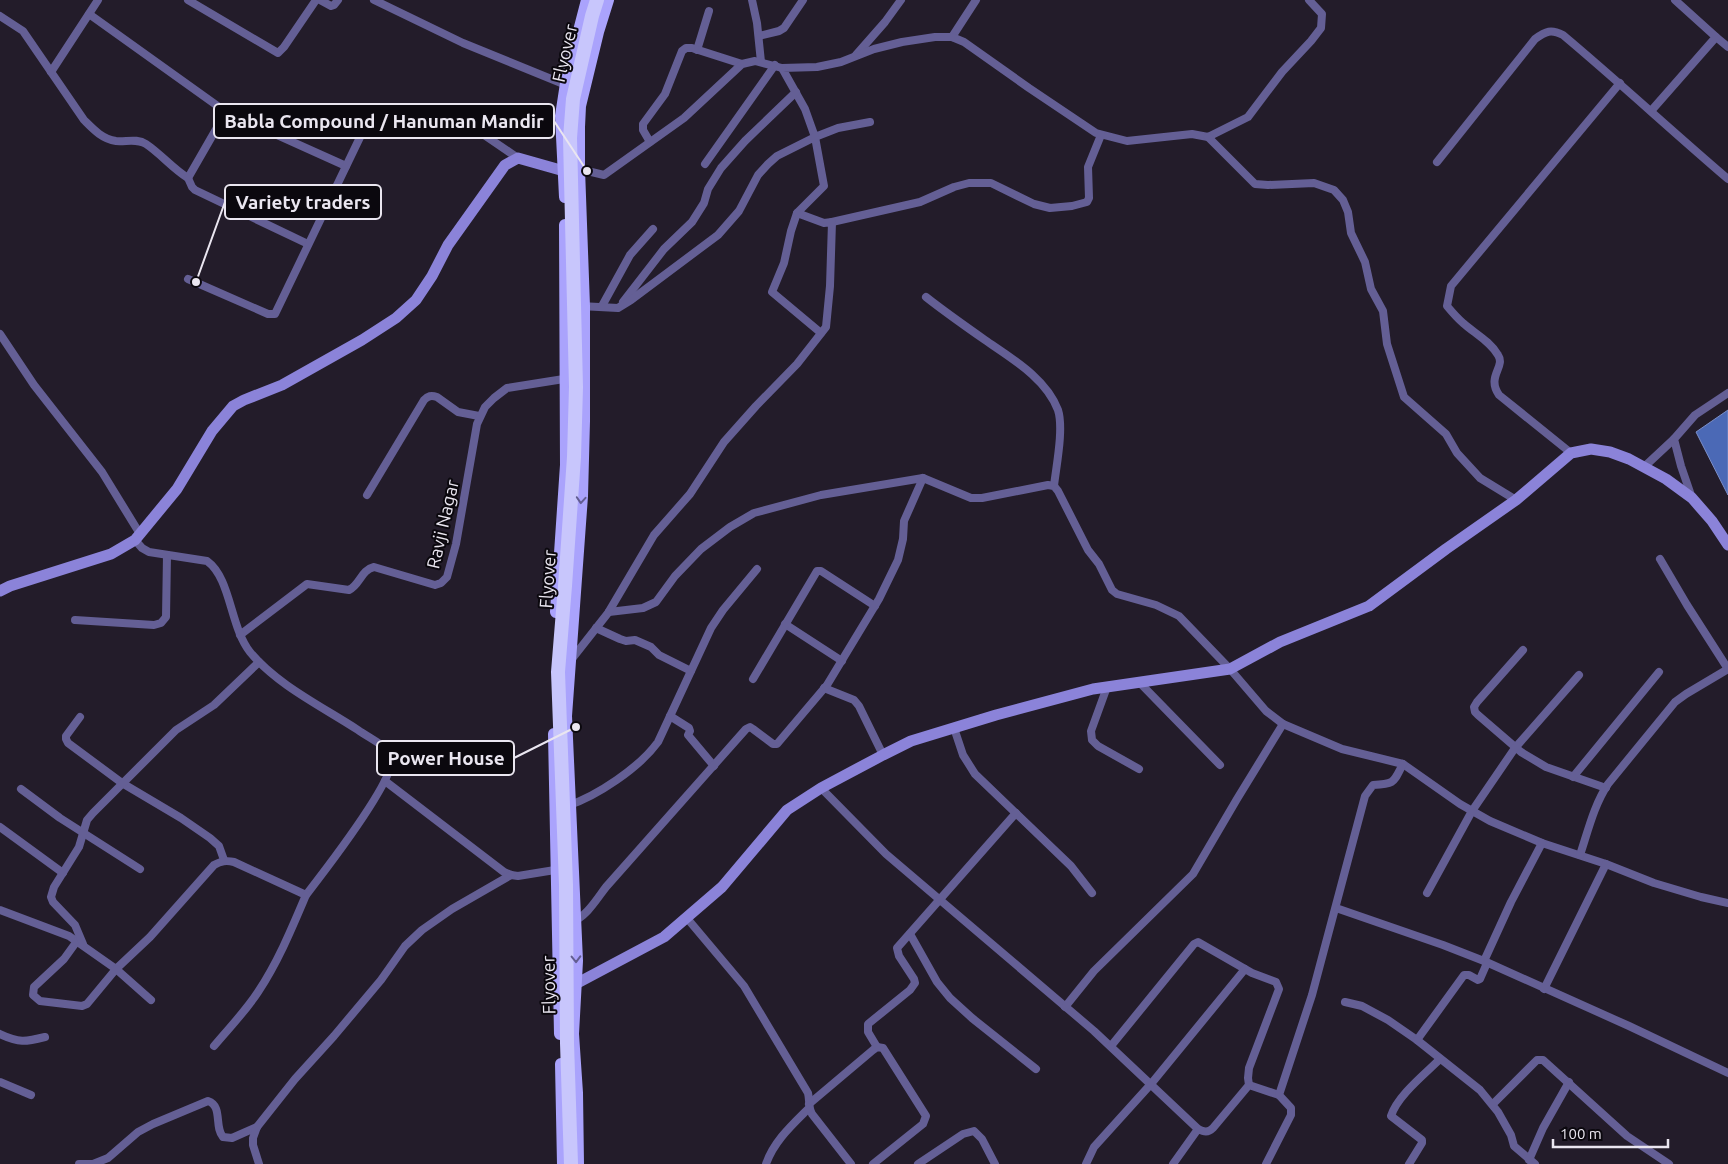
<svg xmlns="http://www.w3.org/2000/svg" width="1728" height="1164" viewBox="0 0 1728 1164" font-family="Ubuntu,sans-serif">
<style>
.water{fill:#4b69b6;stroke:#7b8ec7}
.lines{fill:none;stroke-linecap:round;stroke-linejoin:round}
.street{stroke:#645f95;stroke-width:8}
.secondary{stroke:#8b83d9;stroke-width:11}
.primary{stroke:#aaa3fc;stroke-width:12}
.highway-bridge{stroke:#c8c6fc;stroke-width:14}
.oneway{stroke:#625d91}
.labels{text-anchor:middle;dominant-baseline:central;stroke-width:4;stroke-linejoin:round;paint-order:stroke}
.street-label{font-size:18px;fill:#eae6f0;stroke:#0b080e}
.leader{fill:none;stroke:#eae6f0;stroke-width:2}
.callout-dot{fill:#eae6f0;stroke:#0b080e;stroke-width:2}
.callout{fill:#0b080e;stroke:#eae6f0;stroke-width:2}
.callout-label{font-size:19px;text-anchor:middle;font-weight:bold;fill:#eae6f0}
</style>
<rect width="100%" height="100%" fill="#231c2a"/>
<!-- water -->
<polygon class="water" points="1728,410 1728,495 1696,432"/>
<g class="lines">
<!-- street -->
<g class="street">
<polyline points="188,0 278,53 284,47 316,0"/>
<polyline points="320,0 331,6 334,5 338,0"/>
<polyline points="374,0 463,43 566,85"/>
<polyline points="752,0 757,23 761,62"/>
<polyline points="89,14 226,112 346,166"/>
<path d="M0,16L23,31L84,120C93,129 102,139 116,141C126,142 137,138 146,144C161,154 173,169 188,178L192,187L195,190L308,244"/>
<polyline points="759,36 779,31 784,28 803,0"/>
<polyline points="952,37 976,0"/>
<polyline points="1716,37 1728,47"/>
<polyline points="697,50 709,11"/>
<polyline points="856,55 885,22 901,0"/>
<polyline points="51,72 98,0"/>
<polyline points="1651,111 1716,37 1675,0"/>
<polyline points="870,122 838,128 815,137 805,109 782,68 817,67 841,62 874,49 902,42 935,37 952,37 964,42 1029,88 1096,133 1127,141 1192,134 1208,137 1248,117 1282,72 1311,41 1321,28 1322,14 1309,0"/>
<polyline points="1208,137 1255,184 1268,185 1314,183 1334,190 1343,200 1348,212 1351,233 1365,262 1371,289 1383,311 1387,344 1404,397 1446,434 1457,453 1480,478 1516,500"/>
<polyline points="650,142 643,130 643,124 665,94 682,51 686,48 692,48 742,64"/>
<path d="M1437,162L1535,39C1546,31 1551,29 1563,35C1619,82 1673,132 1728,179"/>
<polyline points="705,164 775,65"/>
<polyline points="579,169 604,175 684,118 742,64 755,61 782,68"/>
<polyline points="188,178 226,112"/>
<polyline points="797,213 791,231 784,263 772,292 821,333"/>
<polyline points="832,222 920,202 954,187 969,183 991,183 1034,204 1050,208 1072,206 1087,202 1089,198 1088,167 1101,135"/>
<polyline points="188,279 268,314 275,314 364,129 371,118 378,115 418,114 460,122 468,124 518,158"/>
<path d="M926,297C945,312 965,326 985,340C1011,358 1046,378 1058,410C1064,429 1056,467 1054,486"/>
<polyline points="623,302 664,249 692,222 704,203 708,189 721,168 745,141 796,92"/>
<polyline points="602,306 630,255 653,229"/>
<polyline points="0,334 34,385 102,472 140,534"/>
<path d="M1571,453L1499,395C1486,376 1506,367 1498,355C1490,341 1474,333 1463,323C1457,318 1452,312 1447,306L1451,286L1620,83"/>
<polyline points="1644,467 1674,439"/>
<path d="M367,495L424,400C428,396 431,395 437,397L458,412L479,416"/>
<polyline points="1692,498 1681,466 1674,439 1695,415 1728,393"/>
<polyline points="1660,559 1687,605 1728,669"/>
<polyline points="609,612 643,608 656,602 675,576 701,549 730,527 754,513 821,495 923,478 971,498 982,498 1048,485 1054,486 1058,491 1088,550 1099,564 1112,590 1117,594 1156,605 1179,616 1230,669 1266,711 1283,724 1342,749 1403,764 1460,804 1490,821 1542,843 1606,864 1654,883 1701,897 1728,903"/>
<polyline points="75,620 154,625 161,623 166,617 167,555"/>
<polyline points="785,624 842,661"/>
<polyline points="596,628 620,639 626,641 635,640 651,647 659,655 691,671"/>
<path d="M240,635L307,584L349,590C360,585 361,570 374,567L435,585L441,583L447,577L456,544L477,424L485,407L494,398L507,388L570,378"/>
<polyline points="1523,650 1477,702 1474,707 1475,712 1478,715 1521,752 1546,767 1606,788"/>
<polyline points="571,660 608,613 654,535 690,494 724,442 756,406 797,364 826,327 830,286 832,222 824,223 797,213 824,186 815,137 777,156 768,164 758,175 739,211 718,235 631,300 618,308 580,306"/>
<polyline points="753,679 817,571 821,571 875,606"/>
<polyline points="1139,682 1220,765"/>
<polyline points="1107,687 1091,731 1092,740 1098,746 1139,769"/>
<polyline points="824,688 854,700 859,706 883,755"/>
<polyline points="670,716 689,728 690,731 688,735 714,766"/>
<polyline points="80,717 66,736 66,739 68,743 122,783 181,818 210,838 219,846 224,860"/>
<polyline points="954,728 963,755 975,774 1071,866 1092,893"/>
<polyline points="1573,777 1659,672"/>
<polyline points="385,781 504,872 511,875 518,876 561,869"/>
<polyline points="821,788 886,854 1094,1031 1198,1129"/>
<polyline points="21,789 60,818 140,869"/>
<path d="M567,806C597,796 639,768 658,742L711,628L723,610L757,569"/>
<polyline points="0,827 63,873"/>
<path d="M1580,855C1588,831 1594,805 1608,784L1675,702L1686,694L1728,669"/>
<polyline points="1427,893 1472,811 1515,748 1579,675"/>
<polyline points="1336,908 1443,945 1484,961 1629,1026 1728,1073"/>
<path d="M0,910L69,936L116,969L150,937L214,865C221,861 226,860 234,862L306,895C323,873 394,782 392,758C392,756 390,754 389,751C380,743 368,737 358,730C323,707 277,685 250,652C230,627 231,578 207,561L149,552L142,548L135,540"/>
<path d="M686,917L744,986L808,1093C810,1101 808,1107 812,1114L851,1164"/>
<path d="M572,922C587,916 596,900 606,887L746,729L750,727L753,729L773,744H777L827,685L879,599L898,560L903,539L904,521L923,478"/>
<polyline points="910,934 937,982 950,998 972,1018 1036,1069"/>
<polyline points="77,941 64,959 34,987 33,995 40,1001 82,1006 87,1004 116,969 151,1000"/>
<polyline points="83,944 75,925 53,902 51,897 54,887 79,847 87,820 93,813 176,730 214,705 259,662"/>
<polyline points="1484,961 1511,902 1542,843"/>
<polyline points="1544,989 1606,864"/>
<polyline points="1345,1002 1362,1006 1388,1020 1417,1040 1480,1090 1498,1112 1511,1135 1514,1146 1535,1164"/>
<polyline points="1065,1007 1094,971 1193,874 1237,799 1283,724"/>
<path d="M0,1034C19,1043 25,1042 45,1037"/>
<polyline points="1417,1040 1464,975 1469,975 1478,980 1480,979 1487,963"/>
<path d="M214,1046C229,1028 245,1012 258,992C278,962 292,928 306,895"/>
<polyline points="1111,1046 1194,944 1198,942 1252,973 1276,982 1279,989 1249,1068 1248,1078 1249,1085"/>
<polyline points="877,1047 868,1032 868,1024 910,990 915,983 914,979 899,956 897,948 1016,813"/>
<polyline points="0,1082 31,1095"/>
<polyline points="809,1104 873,1050 877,1047 883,1048 926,1116 923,1124 873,1164"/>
<polyline points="1493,1104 1537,1060 1543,1060 1627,1136 1669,1164"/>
<polyline points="1529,1160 1543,1128 1569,1082"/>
<path d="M79,1164H93L108,1158L138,1132L153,1124L208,1101C223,1106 214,1127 223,1137L232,1138L257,1127"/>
<polyline points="259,1164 253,1145 253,1138 257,1127 295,1079 334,1036 381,980 405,946 422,930 452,909 511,875"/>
<path d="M766,1164C774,1141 792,1125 809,1108"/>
<polyline points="918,1164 963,1134 974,1131 982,1139 995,1164"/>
<polyline points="1086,1164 1094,1147 1151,1084 1245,969"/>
<path d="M1173,1164L1198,1129C1204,1132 1208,1133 1213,1128L1249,1085L1279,1095"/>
<path d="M1266,1164L1291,1115V1108L1279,1095L1312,995L1365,796L1373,785C1395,784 1393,783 1403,764"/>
<path d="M1409,1164L1422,1143V1140L1391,1116C1397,1096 1425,1074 1440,1059"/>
</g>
<!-- secondary -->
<g class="secondary">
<polyline points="0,591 10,586 111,554 135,540 177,489 212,431 233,406 244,400 282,385 362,340 396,318 416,300 432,276 448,245 505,165 518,158 564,171 573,170"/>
<polyline points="570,987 664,937 722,887 787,810 821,788 883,755 911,741 996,715 1093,689 1230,669 1280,642 1369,606 1446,549 1516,500 1571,453 1591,449 1610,452 1629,459 1666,479 1692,498 1712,521 1728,545"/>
</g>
<!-- primary -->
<g class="primary">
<polyline points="565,197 561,116 567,77 587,0"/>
<polyline points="556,612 566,465 565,225"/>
<polyline points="554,734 560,1034"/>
<polyline points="561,1064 563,1164"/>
<polyline points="578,1164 577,1093 573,1034 577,961 566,716 582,496 584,421 584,306 579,169 579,127 580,106 598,32 608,0"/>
</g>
<!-- highway-bridge -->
<polyline class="highway-bridge" points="571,1164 567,1043 566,885 558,672 565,586 574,457 576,387 570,138 573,99 592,16 597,0"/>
</g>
<!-- one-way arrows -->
<defs><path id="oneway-chevron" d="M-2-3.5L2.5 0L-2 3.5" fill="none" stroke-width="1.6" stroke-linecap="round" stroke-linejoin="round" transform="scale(1.25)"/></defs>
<g class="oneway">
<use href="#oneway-chevron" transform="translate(581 500) rotate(94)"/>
<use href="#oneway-chevron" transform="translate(576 959) rotate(89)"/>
</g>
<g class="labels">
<!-- street labels -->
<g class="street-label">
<text transform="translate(564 53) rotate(-77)">Flyover</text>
<text transform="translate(442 524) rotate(-77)">Ravji Nagar</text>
<text transform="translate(547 579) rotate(-86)">Flyover</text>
<text transform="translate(548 985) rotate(-91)">Flyover</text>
</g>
</g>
<!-- callouts -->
<path class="leader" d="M587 171L554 121M196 282L225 202M576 727L514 758"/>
<g class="callout-dot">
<circle cx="587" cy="171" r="5"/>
<circle cx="196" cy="282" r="5"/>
<circle cx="576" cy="727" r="5"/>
</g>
<g class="callout">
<rect x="214" y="104" width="340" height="34" rx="5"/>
<rect x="225" y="185" width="156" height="34" rx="5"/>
<rect x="377" y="741" width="137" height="34" rx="5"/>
</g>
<g class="callout-label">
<text x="384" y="128">Babla Compound / Hanuman Mandir</text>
<text x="303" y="209">Variety traders</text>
<text x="446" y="765">Power House</text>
</g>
<!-- scale -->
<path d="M1553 1139v8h115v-8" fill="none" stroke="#eae6f0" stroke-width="2.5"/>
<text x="1560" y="1139" font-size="15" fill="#eae6f0" stroke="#0b080e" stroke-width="4" paint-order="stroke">100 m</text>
</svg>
